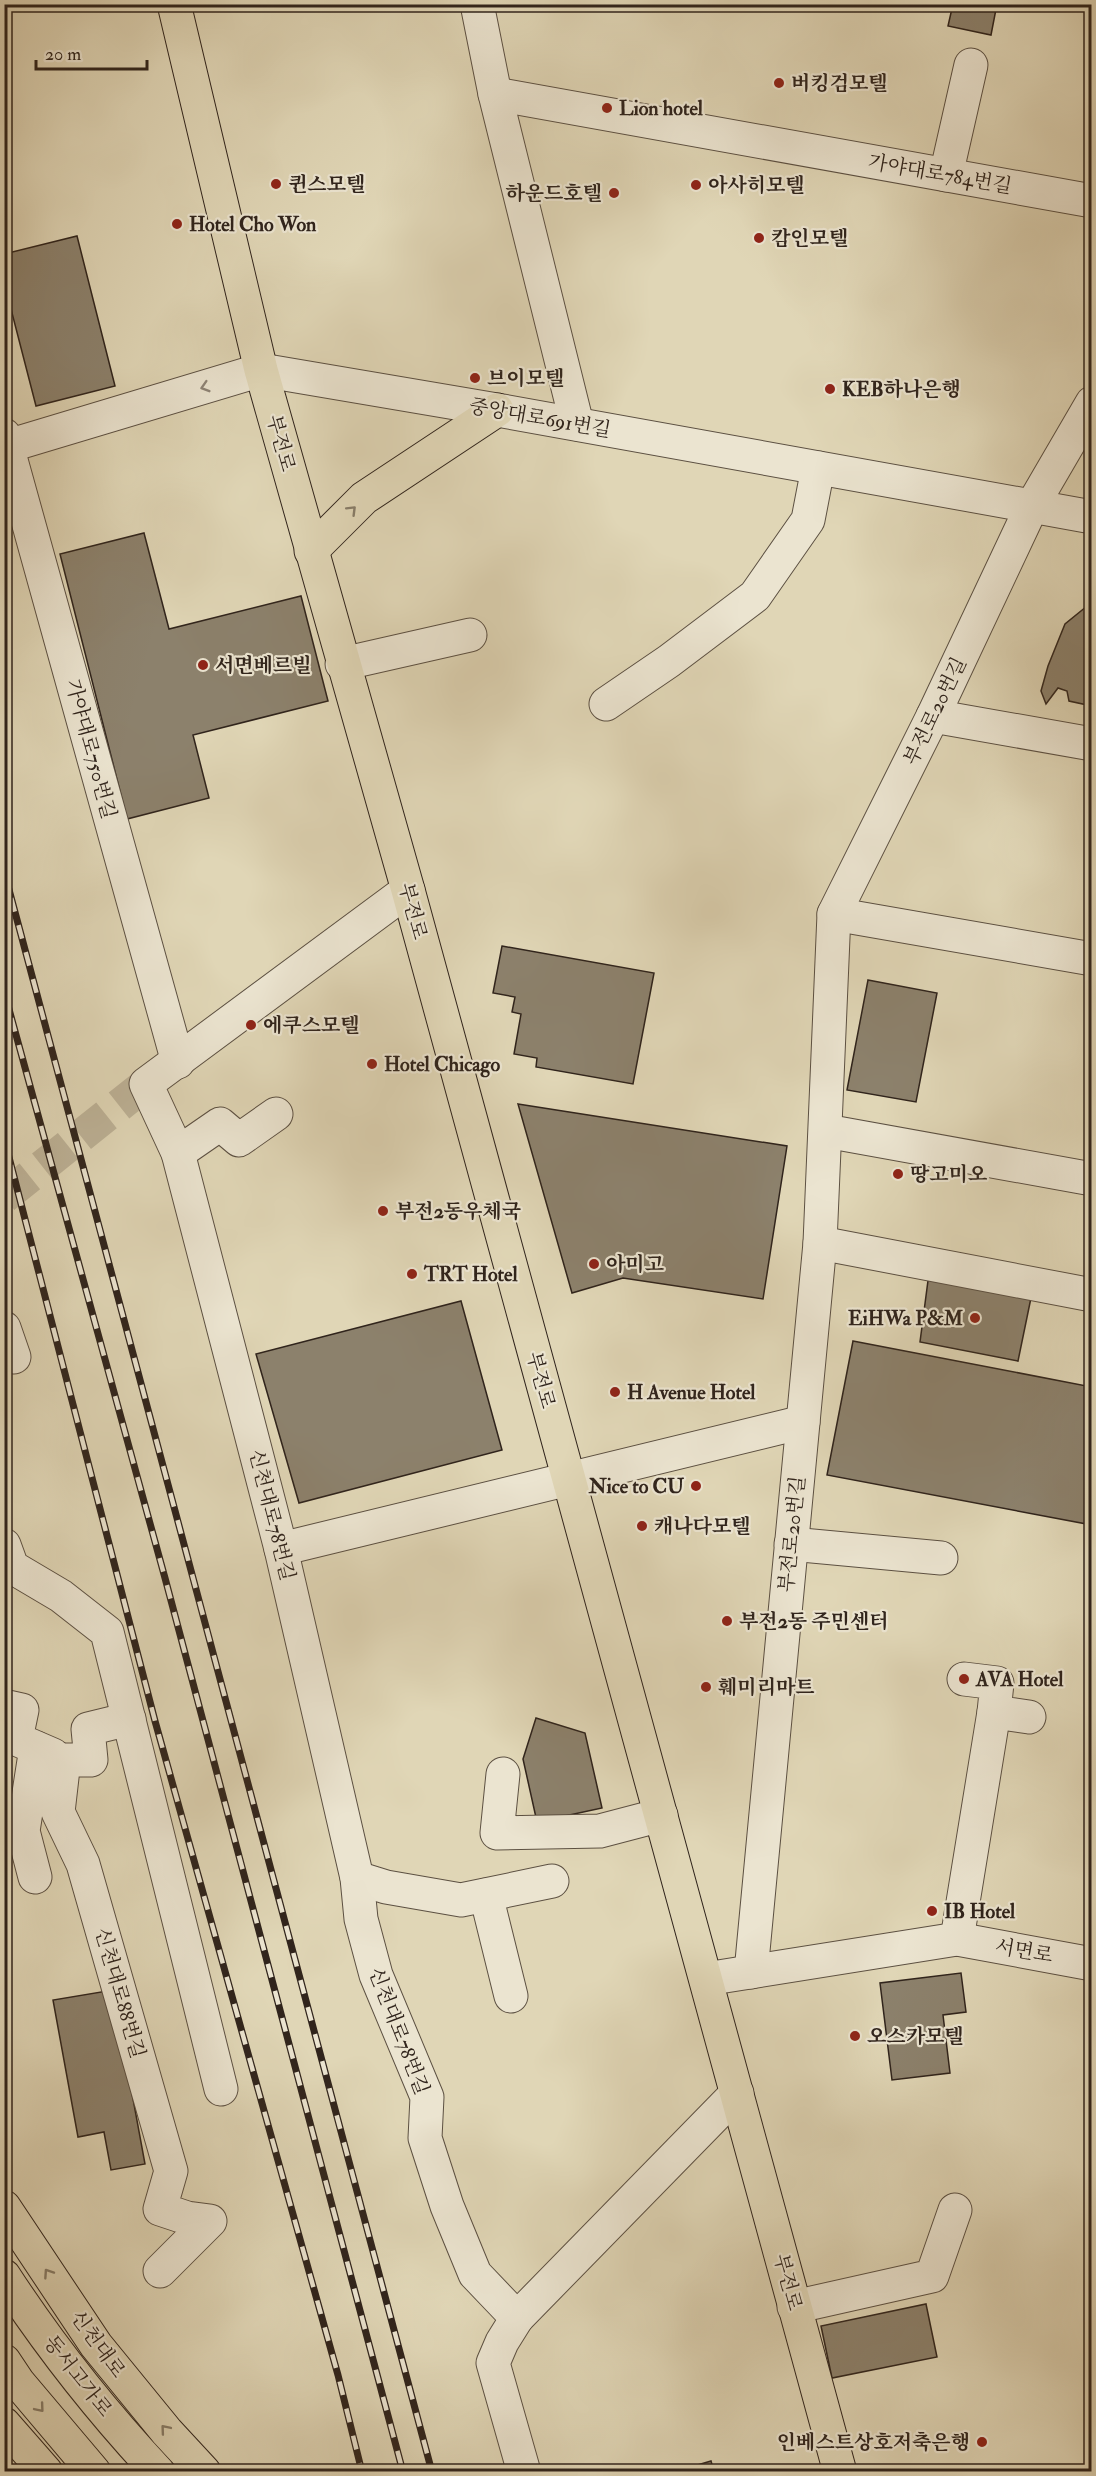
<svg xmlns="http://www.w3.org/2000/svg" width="1096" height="2476" viewBox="0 0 1096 2476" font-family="'IM FELL Double Pica','Noto Serif KR',serif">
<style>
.building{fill:#8c816c;stroke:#30241c;stroke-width:1.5}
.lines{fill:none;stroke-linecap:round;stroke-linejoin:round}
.minor-tunnel{stroke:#bdb297;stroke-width:33;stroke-dasharray:33 16;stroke-linecap:butt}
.minor-casing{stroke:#5c5042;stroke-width:35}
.major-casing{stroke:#30241c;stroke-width:35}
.highway-casing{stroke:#30241c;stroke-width:35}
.minor{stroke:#ebe4d0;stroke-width:33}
.major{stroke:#e0d6b6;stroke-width:33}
.highway{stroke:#e0d6b6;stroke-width:33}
.rail-casing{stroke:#30241c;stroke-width:7}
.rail{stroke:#ebe4d0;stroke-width:4.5;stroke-dasharray:14;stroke-linecap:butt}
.oneway{stroke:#8e8476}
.oneway2{stroke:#887d69}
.poi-dot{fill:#8f2418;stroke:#ebe4d0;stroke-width:2}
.labels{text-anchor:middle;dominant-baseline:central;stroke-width:4.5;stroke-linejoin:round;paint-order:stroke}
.poi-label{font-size:20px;font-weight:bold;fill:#30241c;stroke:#ebe4d0;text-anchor:start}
.street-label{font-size:20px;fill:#30241c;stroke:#ebe4d0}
</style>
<rect width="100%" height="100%" fill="#e0d6b6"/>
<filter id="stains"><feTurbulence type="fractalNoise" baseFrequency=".00333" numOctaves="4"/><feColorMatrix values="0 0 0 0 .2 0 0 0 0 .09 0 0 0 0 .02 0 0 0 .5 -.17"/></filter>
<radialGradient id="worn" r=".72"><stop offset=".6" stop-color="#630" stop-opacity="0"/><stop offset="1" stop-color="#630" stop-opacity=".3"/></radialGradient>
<!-- building -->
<g class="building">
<polygon points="953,4 997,4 991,35 948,26"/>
<polygon points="77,236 115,386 36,406 4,282 4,254"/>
<polygon points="144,533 169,629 301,596 328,701 193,735 209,798 127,819 60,554"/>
<polygon points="1092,602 1092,706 1069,701 1067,691 1058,688 1046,704 1041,691 1048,666 1065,624"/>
<polygon points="502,946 654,973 633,1084 536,1067 537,1058 514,1054 521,1014 512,1012 515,997 493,993"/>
<polygon points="868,980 937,993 916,1102 847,1090"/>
<polygon points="518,1104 787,1146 763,1299 623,1278 572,1293"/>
<polygon points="929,1273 1032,1293 1018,1361 920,1342"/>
<polygon points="461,1301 502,1450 299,1503 256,1354"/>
<polygon points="853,1341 1092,1387 1092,1525 827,1475"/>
<polygon points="536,1718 585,1733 602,1808 537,1822 523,1759"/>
<polygon points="961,1973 966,2012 943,2015 950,2073 892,2080 880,1983"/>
<polygon points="113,1990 145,2164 111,2170 104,2132 78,2137 53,2000"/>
<polygon points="926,2304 937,2357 832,2378 821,2326"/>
<polygon points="711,2461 714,2472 674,2472"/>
</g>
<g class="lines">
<!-- minor-tunnel -->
<polyline class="minor-tunnel" points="4,1197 146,1084"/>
<!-- minor casing -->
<g class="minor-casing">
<g id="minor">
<polyline points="477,4 495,94 577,424"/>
<polyline points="495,94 1092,201"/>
<polyline points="946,175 971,65"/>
<polyline points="4,435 178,1062"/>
<polyline points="8,446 261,370 497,410 1092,517"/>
<polyline points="342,664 470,635"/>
<polyline points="606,704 669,661 755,596 808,520 818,468"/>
<polyline points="933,716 1092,744"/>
<polyline points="408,890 146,1084 178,1153 281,1549 357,1878 361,1919 376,1975 427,2097 425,2138 447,2206 475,2274 517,2318"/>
<polyline points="834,914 1092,959"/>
<polyline points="826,1131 1092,1179"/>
<polyline points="178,1153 220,1124 239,1140 276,1114"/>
<polyline points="820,1243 1092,1295"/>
<polyline points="4,1328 14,1357"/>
<polyline points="791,1544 941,1558"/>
<polyline points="4,1545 12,1567 61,1596 107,1632 221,2089"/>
<polyline points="281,1549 803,1422"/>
<polyline points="964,1679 997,1683 994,1712 1029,1717"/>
<polyline points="4,1706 22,1710 16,1739 53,1755"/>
<polyline points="129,1719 88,1729 91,1760 64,1760 58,1812 83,1864 171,2171 160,2209 187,2218 210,2221 160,2271"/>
<polyline points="503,1774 497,1833 600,1831 661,1815"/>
<polyline points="35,1877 23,1831 36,1748"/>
<polyline points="357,1878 386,1887 461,1900 552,1881"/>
<polyline points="486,1895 511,1996"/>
<polyline points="957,1939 994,1712"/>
<polyline points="751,1972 820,1243 834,914 933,716 1032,506 1092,403"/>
<polyline points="706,1979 957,1939 1092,1964"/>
<polyline points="794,2307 932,2276 955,2210"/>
<polyline points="524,2472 493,2363 502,2342 517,2318 737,2093"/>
</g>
</g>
<!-- major casing -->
<g class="major-casing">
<g id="major">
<polyline points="174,4 261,370 408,890 840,2472"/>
<polyline points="311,551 364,498 497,410"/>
<polyline points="4,2207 96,2345 167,2432 204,2472"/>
<polyline points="4,2424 46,2472"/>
</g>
</g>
<!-- highway casing -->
<g class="highway-casing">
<g id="highway">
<path d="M4,2276C49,2345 102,2412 158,2472"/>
<polyline points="4,2361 18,2382 94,2472"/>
</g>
</g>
<!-- minor -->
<use href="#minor" class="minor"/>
<!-- major -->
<use href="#major" class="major"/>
<!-- highway -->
<use href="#highway" class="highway"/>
<!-- rail casing -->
<g class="rail-casing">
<g id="rail">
<polyline points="4,871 432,2472"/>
<polyline points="4,991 165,1578 403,2472"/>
<polyline points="4,1138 155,1721 338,2375 362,2472"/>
</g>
</g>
<!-- rail -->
<use href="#rail" class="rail"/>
</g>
<!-- one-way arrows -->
<defs><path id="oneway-chevron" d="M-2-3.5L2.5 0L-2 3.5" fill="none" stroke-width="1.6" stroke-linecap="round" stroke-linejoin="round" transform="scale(1.5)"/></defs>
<use class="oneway" href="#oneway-chevron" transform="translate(205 387) rotate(163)"/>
<g class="oneway2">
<use href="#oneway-chevron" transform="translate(352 510) rotate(-45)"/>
<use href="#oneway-chevron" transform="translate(48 2273) rotate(-124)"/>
<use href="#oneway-chevron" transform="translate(40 2408) rotate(50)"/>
<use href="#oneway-chevron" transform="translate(165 2429) rotate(-130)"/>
</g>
<!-- markers -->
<g class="poi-dot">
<circle cx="779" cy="83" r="6"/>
<circle cx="607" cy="108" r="6"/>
<circle cx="276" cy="184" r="6"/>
<circle cx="696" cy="185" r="6"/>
<circle cx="614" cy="193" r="6"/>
<circle cx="177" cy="224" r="6"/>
<circle cx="759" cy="238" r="6"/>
<circle cx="475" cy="378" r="6"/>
<circle cx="830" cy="389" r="6"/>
<circle cx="203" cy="665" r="6"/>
<circle cx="251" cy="1025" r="6"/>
<circle cx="372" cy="1064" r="6"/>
<circle cx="898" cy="1174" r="6"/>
<circle cx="383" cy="1211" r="6"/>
<circle cx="594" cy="1264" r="6"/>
<circle cx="412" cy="1274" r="6"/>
<circle cx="975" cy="1318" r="6"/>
<circle cx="615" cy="1392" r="6"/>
<circle cx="696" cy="1486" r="6"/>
<circle cx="642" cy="1526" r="6"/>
<circle cx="727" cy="1621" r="6"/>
<circle cx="964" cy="1679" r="6"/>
<circle cx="706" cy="1687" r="6"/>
<circle cx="932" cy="1911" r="6"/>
<circle cx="855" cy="2036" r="6"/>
<circle cx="982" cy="2442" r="6"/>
</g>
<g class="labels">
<!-- poi labels -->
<g class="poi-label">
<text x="791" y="83">버킹검모텔</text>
<text x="619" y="108">Lion hotel</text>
<text x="288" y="184">퀸스모텔</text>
<text x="708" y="185">아사히모텔</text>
<text x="602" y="193" text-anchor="end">하운드호텔</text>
<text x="189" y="224">Hotel Cho Won</text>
<text x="771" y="238">캄인모텔</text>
<text x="487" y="378">브이모텔</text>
<text x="842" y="389">KEB하나은행</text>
<text x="215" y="665">서면베르빌</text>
<text x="263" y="1025">에쿠스모텔</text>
<text x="384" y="1064">Hotel Chicago</text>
<text x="910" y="1174">땅고미오</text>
<text x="395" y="1211">부전2동우체국</text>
<text x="606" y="1264">아미고</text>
<text x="424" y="1274">TRT Hotel</text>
<text x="963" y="1318" text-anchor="end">EiHWa P&amp;M</text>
<text x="627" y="1392">H Avenue Hotel</text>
<text x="684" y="1486" text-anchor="end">Nice to CU</text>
<text x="654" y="1526">캐나다모텔</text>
<text x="739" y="1621">부전2동 주민센터</text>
<text x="976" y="1679">AVA Hotel</text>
<text x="718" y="1687">훼미리마트</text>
<text x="944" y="1911">IB Hotel</text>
<text x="867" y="2036">오스카모텔</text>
<text x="970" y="2442" text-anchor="end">인베스트상호저축은행</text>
</g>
<!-- street labels -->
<g class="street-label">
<text transform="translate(940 174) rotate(10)">가야대로784번길</text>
<text transform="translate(540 418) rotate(10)">중앙대로691번길</text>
<text transform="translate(281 443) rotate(75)">부전로</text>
<text transform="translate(935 711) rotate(-64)">부전로20번길</text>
<text transform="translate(91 749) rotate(75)">가야대로750번길</text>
<text transform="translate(413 911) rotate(75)">부전로</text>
<text transform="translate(541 1380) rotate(75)">부전로</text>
<text transform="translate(272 1515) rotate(76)">신천대로78번길</text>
<text transform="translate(792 1534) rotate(-84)">부전로20번길</text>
<text transform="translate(1024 1951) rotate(10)">서면로</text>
<text transform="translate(120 1993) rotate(74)">신천대로88번길</text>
<text transform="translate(399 2031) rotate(69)">신천대로78번길</text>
<text transform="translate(788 2282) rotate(75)">부전로</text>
<text transform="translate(98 2344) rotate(54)">신천대로</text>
<text transform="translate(78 2376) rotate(52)">동서고가로</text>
</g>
</g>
<!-- margin -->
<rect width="1096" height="2476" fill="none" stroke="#e0d6b6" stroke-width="24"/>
<rect x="6" y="6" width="1084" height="2464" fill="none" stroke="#30241c" stroke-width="3"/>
<rect x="12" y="12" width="1072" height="2452" fill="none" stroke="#30241c" stroke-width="1.5"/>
<!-- scale -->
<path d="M36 60v9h111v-9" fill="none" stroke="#30241c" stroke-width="3"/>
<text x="45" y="60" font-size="18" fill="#30241c" stroke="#ebe4d0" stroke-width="4.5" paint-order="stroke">20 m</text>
<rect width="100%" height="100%" filter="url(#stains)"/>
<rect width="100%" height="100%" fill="url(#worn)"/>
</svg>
